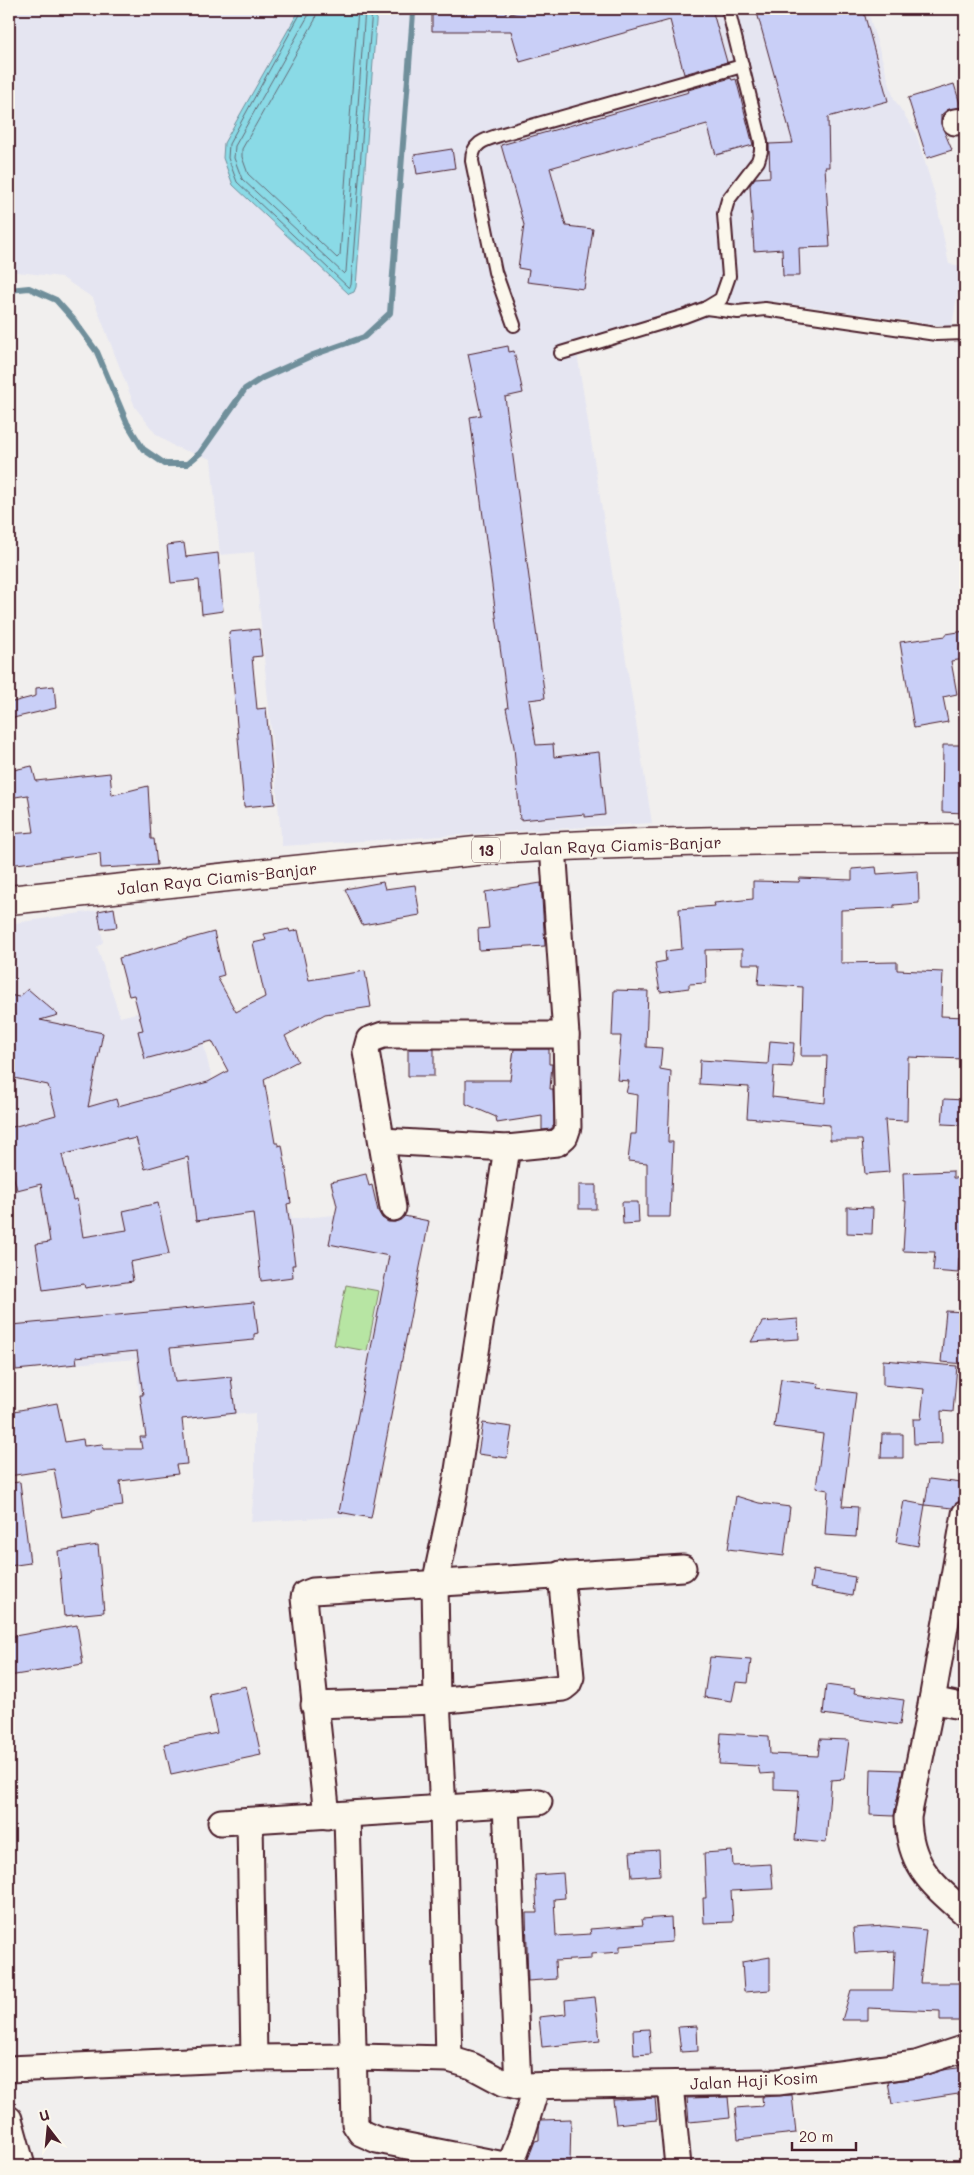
<svg xmlns="http://www.w3.org/2000/svg" width="974" height="2175" viewBox="0 0 974 2175" font-family="Mali,sans-serif">
<style>
.built{fill:#e5e5f1}
.green{fill:#b7e5a3;stroke:#808267}
.water{fill:#8adae6;stroke:#708f9b}
.lines{fill:none;stroke-linecap:round;stroke-linejoin:round}
.shore{stroke:#646a76;stroke-width:1}
.stream{stroke:#708f9b;stroke-width:6}
.building{fill:#c9cff7;stroke:#4a1f2b}
.lane-casing{stroke:#4a1f2b;stroke-width:16}
.street-casing{stroke:#4a1f2b;stroke-width:29}
.highway-casing{stroke:#4a1f2b;stroke-width:31}
.lane{stroke:#fbf7ec;stroke-width:12}
.street{stroke:#fbf7ec;stroke-width:25}
.highway{stroke:#fbf7ec;stroke-width:28}
.labels{text-anchor:middle;dominant-baseline:central;stroke-width:4;stroke-linejoin:round;paint-order:stroke}
.shield{fill:#fbf7ec;stroke:#7f6065;stroke-width:1}
.shield-label{font-size:15px;font-weight:bold;fill:#4a1f2b}
.street-label{font-size:16px;fill:#4a1f2b;stroke:#fbf7ec}
</style>
<rect width="100%" height="100%" fill="#f1efee"/>
<filter id="ink" filterUnits="userSpaceOnUse"><feTurbulence type="fractalNoise" baseFrequency=".02" numOctaves="2"/><feDisplacementMap in="SourceGraphic" scale="10" xChannelSelector="R" yChannelSelector="G"/><feConvolveMatrix kernelMatrix="1 2 1 2 8 2 1 2 1" color-interpolation-filters="sRGB"/></filter>
<g filter="url(#ink)">
<!-- built -->
<g class="built">
<polygon points="9,9 867,9 894,99 916,133 935,195 949,264 962,266 952,327 771,301 577,353 652,823 282,846 254,552 220,555 211,459 175,447 155,433 135,407 93,298 61,277 9,271"/>
<polygon points="114,908 117,927 101,929 103,942 97,947 120,1017 197,998 199,1026 229,1149 253,1211 289,1207 292,1219 335,1215 337,1206 429,1221 371,1518 339,1517 251,1522 255,1479 255,1413 142,1423 136,1359 9,1369 9,924"/>
</g>
<!-- green -->
<polygon class="green" points="346,1285 379,1291 367,1351 334,1345"/>
<!-- water -->
<polygon class="water" points="300,9 377,9 356,287 354,292 349,294 233,185 223,158 224,143"/>
<g class="lines">
<!-- shore -->
<g class="shore">
<polyline points="303,9 229,144 228,158 237,182 349,288 351,285 372,9"/>
<polyline points="310,9 308,16 235,146 234,158 242,179 344,274 346,272 365,9"/>
<polyline points="317,9 315,20 242,149 242,157 248,174 337,258 340,255 358,9"/>
</g>
<!-- stream -->
<polyline class="stream" points="9,290 29,288 56,300 73,319 97,352 127,423 143,449 165,464 187,464 200,453 245,389 262,378 313,355 364,337 390,313 413,13 416,9"/>
</g>
<!-- building -->
<g class="building">
<polygon points="432,9 506,9 506,15 530,9 712,9 727,62 684,74 670,20 520,62 511,31 432,31"/>
<polygon points="756,9 863,9 888,101 828,117 829,167 825,167 830,247 799,248 800,276 783,276 782,249 754,251 750,185 755,178 770,177 769,144 793,143"/>
<polygon points="731,78 732,80 736,79 753,145 716,155 707,124 550,168 566,226 593,229 584,289 527,282 529,270 518,268 524,225 501,145 689,92 688,90"/>
<polygon points="954,84 961,107 947,110 941,115 941,124 952,150 927,158 908,98"/>
<polygon points="452,149 455,168 417,174 414,155"/>
<polygon points="508,346 509,352 514,351 523,393 505,397 545,698 529,700 536,745 553,744 554,757 599,752 605,815 585,817 585,814 520,820 514,747 506,708 508,708 470,417 481,415 468,354"/>
<polygon points="184,543 186,557 218,553 223,611 202,614 199,580 171,583 167,545"/>
<polygon points="259,629 262,656 252,657 257,709 266,708 275,804 244,807 229,632"/>
<polygon points="965,631 965,659 951,661 957,694 943,697 948,722 914,728 900,642 946,636 946,634"/>
<polygon points="54,686 56,708 9,719 9,703 36,696 36,688"/>
<polygon points="943,745 965,745 965,813 942,812"/>
<polygon points="32,766 36,781 110,773 112,795 148,786 151,839 154,839 157,865 101,868 100,853 9,865 9,834 34,832 28,795 9,798 9,771"/>
<polygon points="876,867 877,874 918,871 919,903 894,905 894,908 841,910 841,963 897,962 897,970 943,972 941,1016 965,1017 965,1037 964,1059 908,1057 907,1121 885,1120 889,1172 865,1174 862,1140 830,1140 830,1125 747,1118 749,1087 699,1084 700,1060 768,1064 770,1041 794,1043 792,1067 774,1066 772,1097 825,1103 827,1056 801,1056 803,987 758,984 760,964 742,964 742,949 705,950 706,983 689,984 689,988 660,992 655,963 666,961 665,951 682,949 679,909 715,906 714,903 753,899 753,881 799,882 800,878 852,880 852,869"/>
<polygon points="383,882 385,889 415,885 420,915 362,925 345,889"/>
<polygon points="541,883 545,946 479,950 478,929 489,928 485,892"/>
<polygon points="114,908 117,927 101,929 98,911"/>
<polygon points="289,929 290,932 298,930 309,980 365,971 371,1007 325,1014 285,1036 298,1061 264,1079 275,1143 278,1143 278,1146 282,1145 288,1180 291,1203 287,1204 295,1265 292,1265 293,1277 261,1281 253,1213 196,1221 188,1157 145,1169 136,1138 127,1140 126,1138 62,1155 73,1200 77,1199 83,1237 127,1230 123,1211 158,1203 169,1254 130,1262 133,1281 85,1288 84,1284 43,1290 36,1244 50,1242 41,1184 17,1190 9,1158 9,1128 56,1115 48,1085 9,1077 9,995 19,997 28,989 58,1015 40,1020 103,1033 88,1107 116,1099 118,1106 208,1082 228,1071 212,1041 145,1059 138,1031 143,1030 134,995 129,996 119,958 214,932 224,975 217,977 236,1012 265,997 253,943 266,940 264,934"/>
<polygon points="614,990 648,991 646,1047 662,1048 660,1069 671,1071 668,1142 673,1142 670,1217 647,1217 647,1163 628,1161 631,1134 636,1134 638,1095 626,1093 629,1081 617,1080 621,1036 612,1036"/>
<rect x="408" y="1049" width="26" height="27"/>
<polygon points="514,1049 549,1049 549,1064 552,1064 550,1089 553,1089 554,1125 551,1129 542,1130 542,1116 497,1123 496,1117 466,1104 466,1080 510,1080"/>
<polygon points="944,1099 965,1100 965,1125 942,1124"/>
<polygon points="953,1171 953,1178 965,1178 965,1259 959,1258 958,1273 933,1271 935,1252 903,1251 906,1201 904,1201 903,1173"/>
<polygon points="366,1174 369,1186 372,1185 378,1211 382,1218 388,1222 395,1222 404,1216 429,1221 371,1518 339,1512 389,1256 329,1244 337,1206 331,1182"/>
<rect x="579" y="1185" width="17" height="24"/>
<polygon points="622,1202 638,1202 639,1223 623,1224"/>
<polygon points="847,1207 873,1208 872,1234 847,1233"/>
<polygon points="254,1302 258,1333 254,1334 254,1340 170,1348 175,1382 231,1377 235,1413 182,1419 187,1464 176,1465 178,1474 120,1481 123,1506 92,1510 92,1512 62,1517 54,1469 9,1476 9,1412 57,1403 65,1442 83,1439 84,1446 102,1444 103,1449 142,1449 140,1437 146,1437 140,1395 143,1395 137,1351 76,1357 77,1364 16,1370 12,1325"/>
<polygon points="946,1311 965,1312 963,1338 965,1338 965,1364 941,1362"/>
<polygon points="798,1319 799,1339 751,1342 762,1322"/>
<polygon points="883,1360 957,1366 953,1412 941,1411 942,1443 914,1444 913,1419 921,1419 924,1389 883,1385"/>
<polygon points="781,1379 819,1384 818,1388 856,1393 842,1506 858,1507 856,1537 825,1535 828,1490 816,1488 823,1434 774,1427"/>
<polygon points="483,1423 512,1427 507,1458 478,1454"/>
<polygon points="882,1434 903,1434 903,1458 881,1458"/>
<polygon points="929,1479 962,1483 960,1501 952,1508 925,1505"/>
<polygon points="20,1482 30,1563 9,1566 9,1483"/>
<polygon points="736,1496 759,1503 790,1507 784,1556 728,1549"/>
<polygon points="904,1501 925,1505 918,1546 896,1542"/>
<polygon points="98,1545 104,1612 64,1616 58,1551"/>
<polygon points="813,1570 855,1577 852,1596 810,1588"/>
<polygon points="77,1625 83,1664 9,1676 9,1637"/>
<polygon points="710,1657 751,1660 748,1683 736,1682 732,1701 704,1697"/>
<polygon points="826,1685 855,1689 854,1693 904,1700 900,1725 823,1714"/>
<polygon points="246,1686 261,1755 171,1774 164,1744 217,1733 209,1694"/>
<polygon points="721,1733 769,1736 770,1754 818,1756 820,1739 849,1740 844,1779 831,1780 826,1843 795,1840 799,1790 774,1789 774,1773 760,1774 758,1766 719,1764"/>
<polygon points="871,1769 903,1770 894,1816 870,1815"/>
<polygon points="659,1850 660,1875 632,1877 630,1852"/>
<polygon points="732,1851 733,1866 771,1864 773,1889 731,1891 733,1922 704,1923 703,1898 706,1898 704,1853"/>
<polygon points="563,1873 565,1898 554,1899 556,1936 591,1934 590,1929 643,1925 642,1919 671,1917 672,1942 620,1946 620,1952 591,1954 591,1959 555,1961 556,1979 528,1981 526,1913 537,1913 535,1875"/>
<polygon points="885,1926 926,1930 920,1983 965,1983 965,2021 940,2021 940,2011 868,2008 868,2020 842,2020 851,1990 893,1990 895,1951 855,1953 853,1928"/>
<polygon points="770,1957 770,1990 744,1992 742,1962"/>
<polygon points="595,1997 600,2041 542,2047 539,2017 566,2014 565,2000"/>
<polygon points="697,2026 698,2051 681,2052 678,2027"/>
<polygon points="649,2029 651,2054 634,2055 633,2030"/>
<polygon points="965,2067 965,2093 892,2104 888,2082 918,2078 942,2070"/>
<polygon points="792,2095 796,2133 738,2139 735,2108 763,2106 762,2097"/>
<polygon points="728,2097 730,2118 689,2122 687,2098"/>
<polygon points="655,2098 657,2120 616,2124 613,2100"/>
<polygon points="571,2119 570,2162 526,2164 535,2141 539,2140 539,2128 541,2120"/>
</g>
<g class="lines">
<!-- lane casing -->
<g class="lane-casing">
<g id="lane">
<polyline points="706,308 738,312 765,309 936,334 965,333"/>
<path d="M514,325L495,272L472,161C472,141 488,139 503,134L742,66"/>
<polyline points="561,353 685,316 706,308 721,299 729,276 724,214 728,200 758,161 761,151 761,142 728,9"/>
</g>
</g>
<!-- street casing -->
<g class="street-casing">
<g id="street">
<polyline points="955,122 965,121"/>
<polyline points="382,1141 507,1148 557,1143 565,1136 568,1127 566,1035 553,846"/>
<polyline points="393,1208 366,1051 369,1040 383,1035 566,1035"/>
<path d="M965,1514L932,1700L908,1817C909,1866 932,1884 965,1913"/>
<polyline points="932,1700 965,1707"/>
<polyline points="314,1705 437,1701 563,1688 568,1684 571,1677 561,1574"/>
<polyline points="506,1804 518,2086"/>
<polyline points="347,1815 355,2124 361,2133 377,2140 509,2166"/>
<polyline points="327,1816 304,1598 305,1594 313,1591 683,1568"/>
<polyline points="250,1821 254,2058"/>
<polyline points="221,1822 539,1802"/>
<polyline points="449,2059 443,1809 437,1701 435,1584 455,1490 507,1148"/>
<polyline points="9,2069 254,2058 355,2057 449,2059 472,2066 504,2083 518,2086 778,2082 916,2064 965,2048"/>
<polyline points="670,2085 678,2166"/>
<polyline points="9,2119 22,2166"/>
<polyline points="510,2166 523,2131 534,2095 539,2086"/>
</g>
</g>
<!-- highway casing -->
<g class="highway-casing">
<path id="highway" d="M9,900L476,851C639,840 802,840 965,838"/>
</g>
<!-- lane -->
<use href="#lane" class="lane"/>
<!-- street -->
<use href="#street" class="street"/>
<!-- highway -->
<use href="#highway" class="highway"/>
</g>
</g>
<g class="labels">
<!-- shield labels -->
<rect class="shield" x="472" y="837.5" width="28" height="25" rx="4"/>
<g class="shield-label">
<text x="486" y="850">13</text>
</g>
<!-- street labels -->
<g class="street-label">
<text transform="translate(621 845) rotate(-2)">Jalan Raya Ciamis-Banjar</text>
<text transform="translate(217 878) rotate(-6)">Jalan Raya Ciamis-Banjar</text>
<text transform="translate(754 2080) rotate(-3)">Jalan Haji Kosim</text>
</g>
</g>
<!-- margin -->
<rect width="974" height="2175" fill="none" stroke="#fbf7ec" stroke-width="30"/>
<rect x="15" y="15" width="944" height="2145" fill="none" stroke="#4a1f2b" stroke-width="2" filter="url(#ink)"/>
<!-- north arrow -->
<g transform="translate(48 2128) rotate(344)" stroke="#fbf7ec" stroke-width="4" paint-order="stroke">
<path d="M0-4L9 19L0 12L-9 19Z" fill="#4a1f2b"/>
<text y="-8" font-size="14" font-weight="bold" text-anchor="middle" fill="#4a1f2b">U</text>
</g>
<!-- scale -->
<path d="M792 2142v8h64v-8" fill="none" stroke="#4a1f2b" stroke-width="2.5"/>
<text x="799" y="2142" font-size="15" fill="#4a1f2b" stroke="#fbf7ec" stroke-width="4" paint-order="stroke">20 m</text>
</svg>
